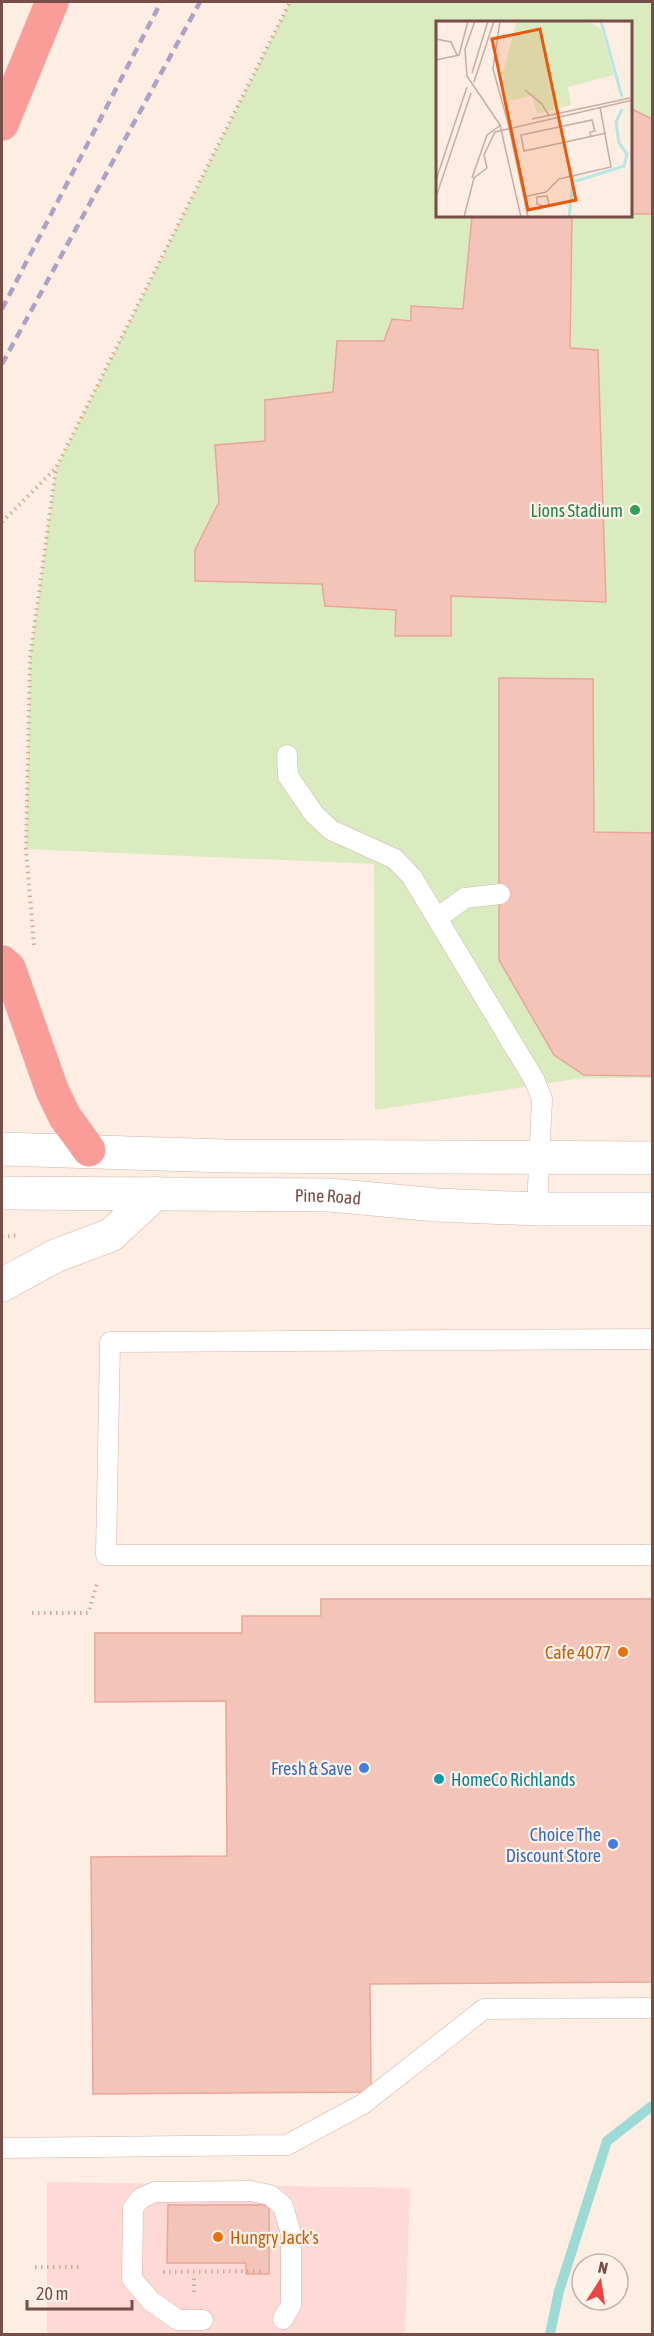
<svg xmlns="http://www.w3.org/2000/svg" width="654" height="2336" viewBox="0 0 654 2336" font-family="'Asap Condensed',sans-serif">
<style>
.commercial{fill:#fed9d6}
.green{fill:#dbebc0;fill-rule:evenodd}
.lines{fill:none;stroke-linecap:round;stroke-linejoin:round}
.stream{stroke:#9cdad6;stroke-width:10}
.building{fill:#f4c4b9;stroke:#e7a699;stroke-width:1.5}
.service-casing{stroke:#d1b4ac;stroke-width:21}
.tertiary-casing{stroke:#d1b4ac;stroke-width:34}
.secondary-casing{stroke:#d7b5aa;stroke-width:34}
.motorway-casing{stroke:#d9cdcc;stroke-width:34}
.path{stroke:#d8a79c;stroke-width:4;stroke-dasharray:1.5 4.5;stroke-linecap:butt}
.service{stroke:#fff;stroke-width:20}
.tertiary{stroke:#fff;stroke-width:33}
.secondary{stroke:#fff;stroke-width:33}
.motorway{stroke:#fa9c97;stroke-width:33}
.rail{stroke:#ada1c7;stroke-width:4.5;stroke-dasharray:9 6;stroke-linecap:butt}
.leisure-dot{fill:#2e9e5b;stroke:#fff2ea;stroke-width:2}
.food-dot{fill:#e8710a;stroke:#fff2ea;stroke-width:2}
.shop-dot{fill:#3f7fe0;stroke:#fff2ea;stroke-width:2}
.culture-dot{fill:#0f9aa8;stroke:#fff2ea;stroke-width:2}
.labels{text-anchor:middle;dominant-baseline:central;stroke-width:4.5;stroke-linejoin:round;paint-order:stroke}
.leisure-label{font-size:18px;fill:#27864d;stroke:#fff2ea;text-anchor:end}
.street-label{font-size:18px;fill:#764e48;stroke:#fff2ea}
.food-label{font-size:18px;fill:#c56008;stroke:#fff2ea;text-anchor:end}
.shop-label{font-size:18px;fill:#366cbe;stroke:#fff2ea;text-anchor:end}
.culture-label{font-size:18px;fill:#0d838f;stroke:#fff2ea;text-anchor:start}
.inset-river{fill:none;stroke:#b6e7e4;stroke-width:3}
.inset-road{fill:none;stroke:#c7ada4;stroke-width:1.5}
.view{fill:#e8590c;fill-opacity:0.15;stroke:#e8590c;stroke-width:3}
.inset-edge{fill:none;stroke:#764e48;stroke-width:3}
</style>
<rect width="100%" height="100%" fill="#fdede2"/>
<!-- commercial -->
<polygon class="commercial" points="47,2182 410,2188 405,2334 47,2334"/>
<!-- green -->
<path class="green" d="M290,2H652V1078H582L375,1110L374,864L26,849L30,658L56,468ZM438,22H632V216H438Z"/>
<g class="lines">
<!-- stream -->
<polyline class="stream" points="550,2334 559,2291 607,2141 652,2106"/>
</g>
<!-- building -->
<g class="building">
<polygon points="632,109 652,119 652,214 632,214"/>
<polygon points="472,216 572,216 570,348 598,350 606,602 451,596 451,636 395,636 396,610 325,606 322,584 195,581 195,550 219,502 215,445 265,441 265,400 333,392 337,341 384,341 392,319 411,321 411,306 463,309"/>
<polygon points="499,678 593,679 594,832 652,833 652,1076 584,1075 554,1055 499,960"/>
<polygon points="321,1599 652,1599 652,1982 370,1984 371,2092 93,2094 91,1857 227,1856 226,1701 95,1702 95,1633 242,1633 242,1616 321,1616"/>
<polygon points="168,2205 269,2205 269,2274 246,2274 246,2263 167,2263"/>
</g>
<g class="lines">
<!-- service casing -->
<g class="service-casing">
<g id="service">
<polyline points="287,755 288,776 314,814 331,830 395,859 412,877 535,1081 542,1099 537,1209"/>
<polyline points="437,918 465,898 500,894"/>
<polyline points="652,1339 110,1342 106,1555 652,1555"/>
<polyline points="2,2148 287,2145 363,2104 484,2009 652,2008"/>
<polyline points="203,2320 178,2320 151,2301 132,2279 133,2208 141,2198 155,2192 251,2191 270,2195 283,2206 291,2234 291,2305 283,2319"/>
</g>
</g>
<!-- tertiary casing -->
<g class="tertiary-casing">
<g id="tertiary">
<polyline points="2,1149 225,1156 652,1158"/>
<path id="s1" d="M2,1193L330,1195L437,1205L537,1209H652"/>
</g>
</g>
<!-- secondary casing -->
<g class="secondary-casing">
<polyline id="secondary" points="2,1285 55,1256 111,1235 156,1193"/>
</g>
<!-- motorway casing -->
<g class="motorway-casing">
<g id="motorway">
<polyline points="2,124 52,2"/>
<polyline points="2,962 9,968 52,1090 65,1117 89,1150"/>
</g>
</g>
<!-- path -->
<g class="path">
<polyline points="2,522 56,468 290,2"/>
<polyline points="34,945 26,849 30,658 56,468"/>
<polyline points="2,1237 19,1235"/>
<polyline points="32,1613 88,1613 98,1581"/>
<polyline points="35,2267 81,2267"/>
<polyline points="163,2272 264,2271"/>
<polyline points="194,2292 194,2274"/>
</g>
<!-- service -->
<use href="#service" class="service"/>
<!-- tertiary -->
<use href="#tertiary" class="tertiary"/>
<!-- secondary -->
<use href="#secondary" class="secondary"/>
<!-- motorway -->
<use href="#motorway" class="motorway"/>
<!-- rail -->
<g class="rail">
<polyline points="2,309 161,2"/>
<polyline points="2,364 200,2"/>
</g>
</g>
<!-- markers -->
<circle class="leisure-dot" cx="635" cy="510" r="6"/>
<g class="food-dot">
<circle cx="623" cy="1652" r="6"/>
<circle cx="218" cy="2237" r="6"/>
</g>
<g class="shop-dot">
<circle cx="364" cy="1768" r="6"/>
<circle cx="613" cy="1844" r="6"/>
</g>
<circle class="culture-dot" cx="439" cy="1779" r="6"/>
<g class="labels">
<!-- leisure labels -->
<g class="leisure-label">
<text x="623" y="510">Lions Stadium</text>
</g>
<!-- street labels -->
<g class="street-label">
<text stroke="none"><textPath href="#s1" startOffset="326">Pine Road</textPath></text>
</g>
<!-- food labels -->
<g class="food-label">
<text x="611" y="1652">Cafe 4077</text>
<text x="230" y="2237" text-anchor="start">Hungry Jack's</text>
</g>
<!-- shop labels -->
<g class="shop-label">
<text x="352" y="1768">Fresh &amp; Save</text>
<text x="601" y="1834">Choice The<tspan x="601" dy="21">Discount Store</tspan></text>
</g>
<!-- culture labels -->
<g class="culture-label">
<text x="451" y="1779">HomeCo Richlands</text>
</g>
</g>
<!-- overview -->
<g transform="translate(436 21)">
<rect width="196" height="196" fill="#fdede2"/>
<path d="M81,0H153L165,8L178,54L132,66L135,84L101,93L96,75L71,80L67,51Z" fill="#dbebc0"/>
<path class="inset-river" d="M165,0L186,76M133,196L137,161L188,145L191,133L183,122L180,101L186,88"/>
<path class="inset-road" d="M39,0L29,28L31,55L64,104M64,0L57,48L72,102M0,18L15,21L21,34M0,39L23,34L32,0M36,52L52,0M38,61L58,0M89,69L106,83L113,95M96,98L194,77M72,102L92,196M64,104L85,196M155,116L154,111L159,110L156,99L85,114L88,130L157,115L170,112M36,157L51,114L65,104M0,159L31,66M0,176L35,72M87,176L110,171L123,158L175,146L164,86M107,185L101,183V176L111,175L113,183M28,196L38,157L51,147L48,134L59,111L197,79"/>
<path class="view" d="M104,8L140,179L92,189L56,18Z"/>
<rect width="196" height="196" class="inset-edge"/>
</g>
<!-- border -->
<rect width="654" height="2336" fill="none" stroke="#764e48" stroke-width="6"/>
<!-- north arrow -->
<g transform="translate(600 2282) rotate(12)"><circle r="28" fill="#fff2ea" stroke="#c8b0a9" stroke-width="1.5"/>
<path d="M0-4.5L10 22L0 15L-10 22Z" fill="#ec4442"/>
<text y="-9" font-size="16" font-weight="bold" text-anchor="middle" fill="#764e48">N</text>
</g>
<!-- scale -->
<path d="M27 2300v9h105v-9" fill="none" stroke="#764e48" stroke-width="3"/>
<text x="36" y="2300" font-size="18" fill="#764e48" stroke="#fff2ea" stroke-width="4.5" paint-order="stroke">20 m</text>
</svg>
